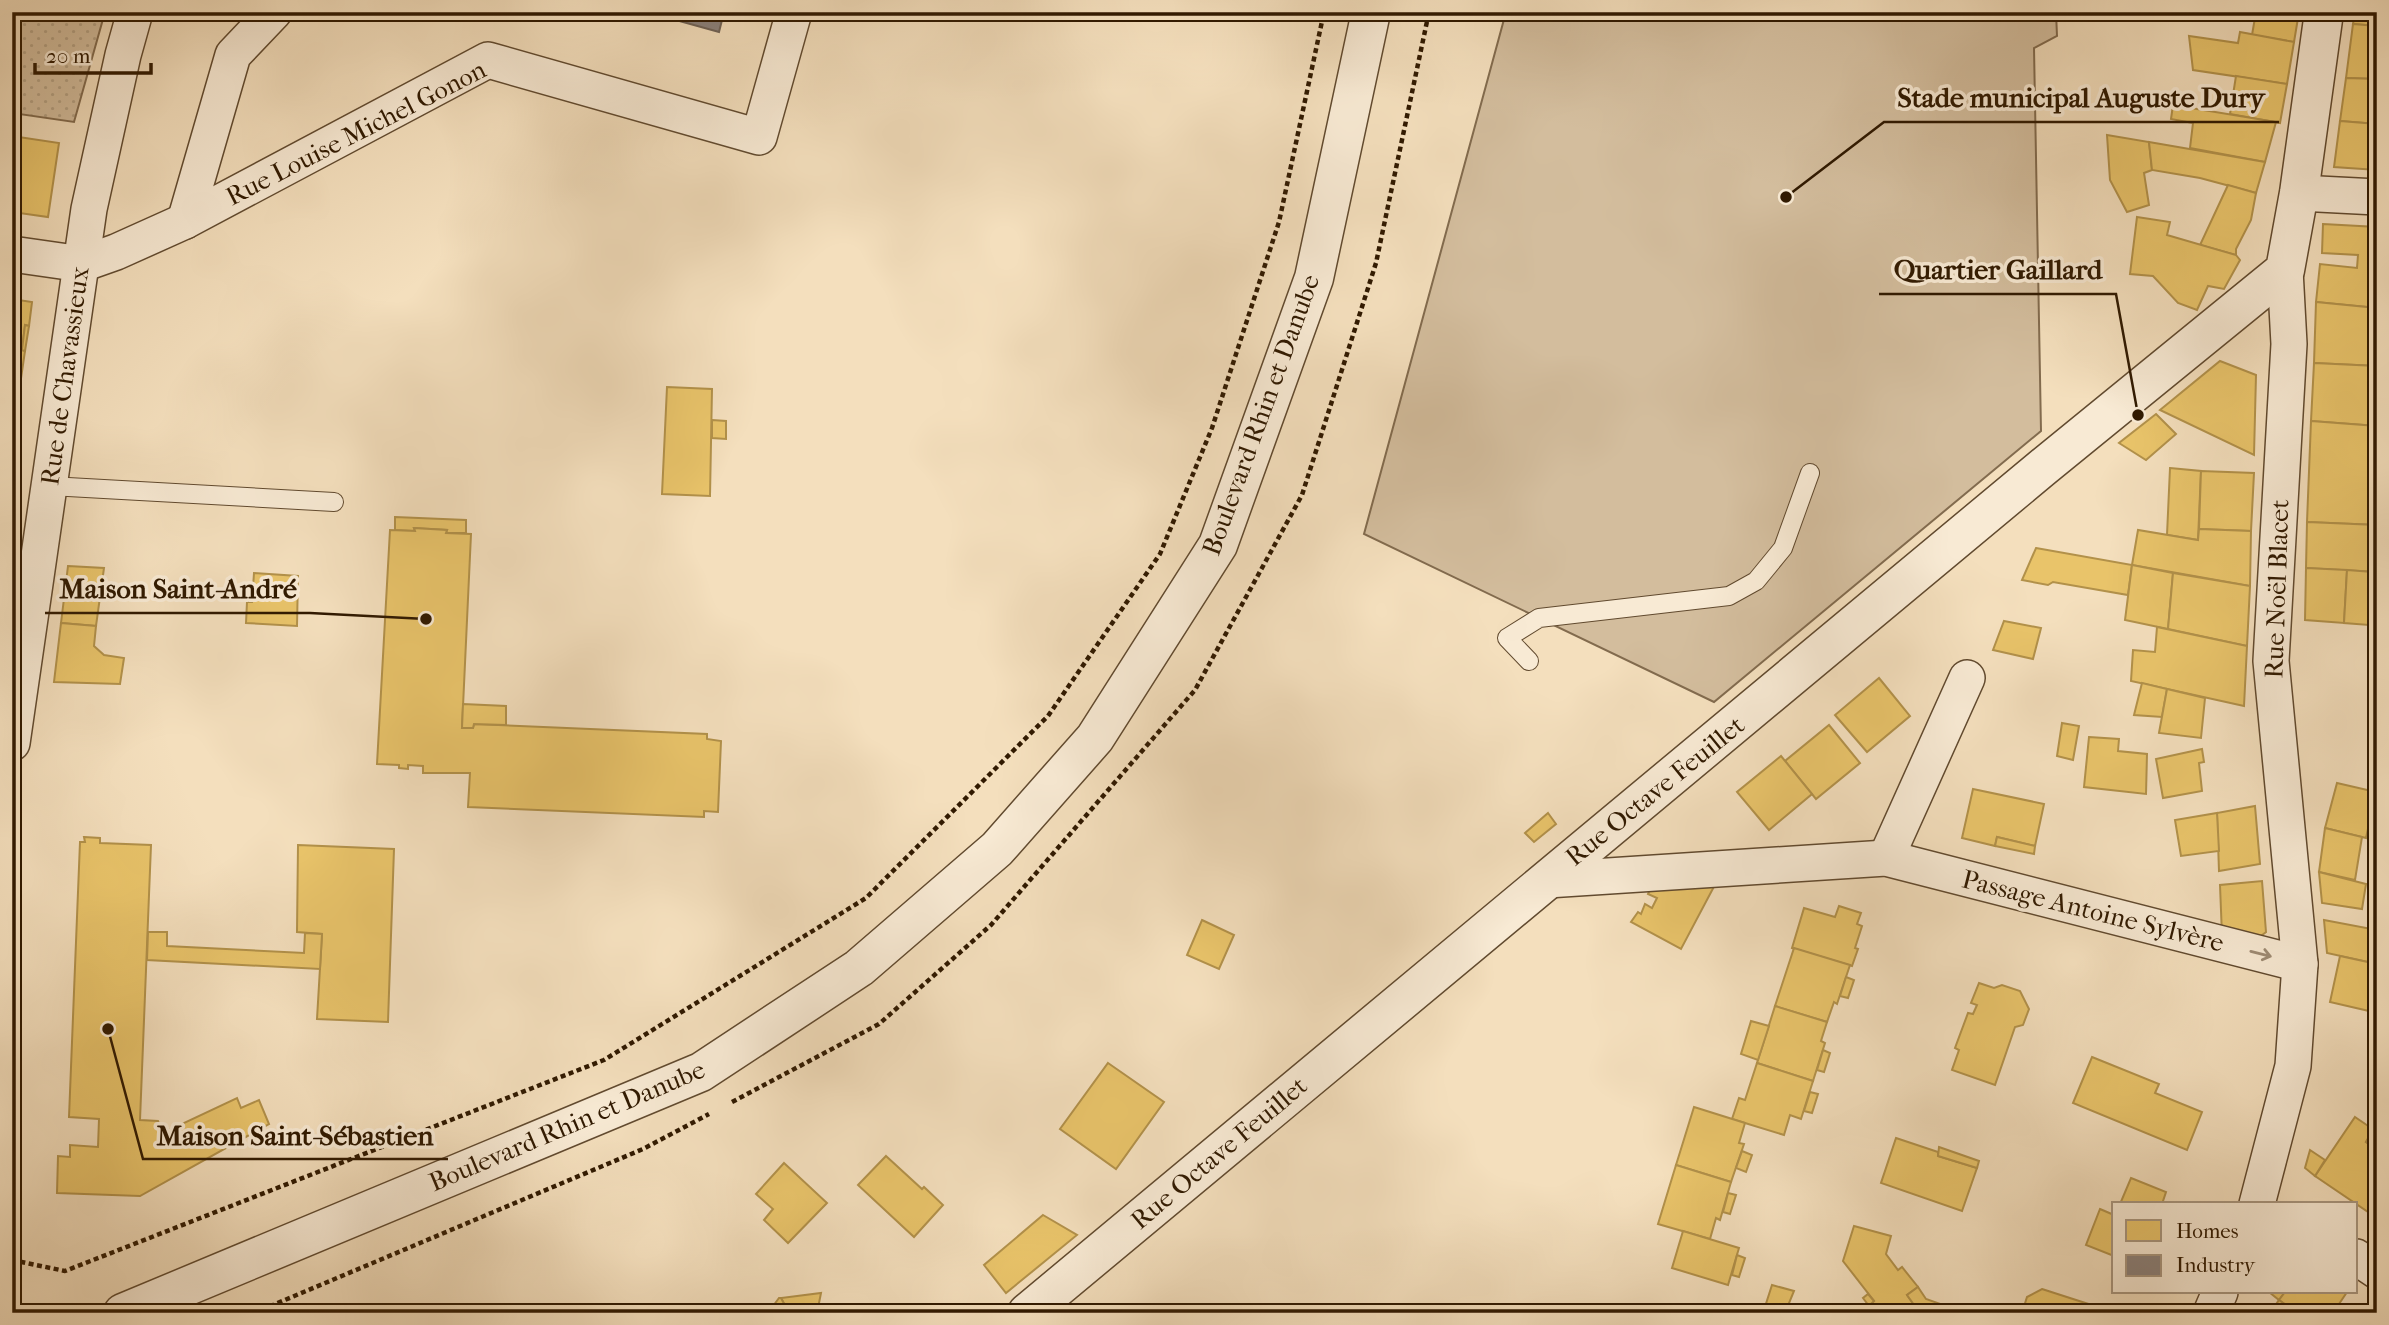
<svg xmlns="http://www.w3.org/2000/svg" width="2389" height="1325" viewBox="0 0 2389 1325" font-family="'IM FELL French Canon',serif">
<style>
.grass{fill:url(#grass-dots);stroke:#826b4e;stroke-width:2}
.green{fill:#d3bd9d;stroke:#826b4e;stroke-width:2}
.homes{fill:#e9c46a;stroke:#b2914a;stroke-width:2}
.industry{fill:#8a817c;stroke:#6f6257;stroke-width:2}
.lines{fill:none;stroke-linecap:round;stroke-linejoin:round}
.service-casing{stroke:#614a2f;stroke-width:20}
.minor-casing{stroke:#614a2f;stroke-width:38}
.tertiary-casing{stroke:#614a2f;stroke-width:41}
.path{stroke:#301900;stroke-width:4.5;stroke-dasharray:5 3.5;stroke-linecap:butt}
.service{stroke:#f8ead4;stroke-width:18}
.minor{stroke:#f8ead4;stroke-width:35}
.tertiary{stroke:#f8ead4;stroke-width:38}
.oneway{stroke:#9e8c75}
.labels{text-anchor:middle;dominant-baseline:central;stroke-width:7;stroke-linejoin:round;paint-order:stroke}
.street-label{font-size:26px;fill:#301900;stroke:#f8ead4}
.leader{fill:none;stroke:#301900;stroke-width:2.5}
.callout-dot{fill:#301900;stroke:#f8ead4;stroke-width:2.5}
.callout-label{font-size:28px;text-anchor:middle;font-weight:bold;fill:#301900;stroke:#f8ead4;stroke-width:7;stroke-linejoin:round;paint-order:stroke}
</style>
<defs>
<pattern id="grass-dots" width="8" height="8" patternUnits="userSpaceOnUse" patternTransform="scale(1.75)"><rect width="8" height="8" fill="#d3bd9d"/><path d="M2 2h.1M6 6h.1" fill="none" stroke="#b5a285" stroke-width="1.8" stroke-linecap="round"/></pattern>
</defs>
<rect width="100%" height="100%" fill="#f4dfbd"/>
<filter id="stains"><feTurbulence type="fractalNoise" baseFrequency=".00286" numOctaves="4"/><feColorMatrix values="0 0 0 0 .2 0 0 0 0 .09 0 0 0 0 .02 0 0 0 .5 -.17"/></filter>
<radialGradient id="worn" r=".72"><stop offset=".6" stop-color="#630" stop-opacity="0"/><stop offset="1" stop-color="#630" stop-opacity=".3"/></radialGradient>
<!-- grass -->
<polygon class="grass" points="12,12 105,12 74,122 12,113"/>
<!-- green -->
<polygon class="green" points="1506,12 2056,12 2057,36 2034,48 2041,431 1714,702 1364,534"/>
<!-- homes -->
<g class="homes">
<polygon points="2256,12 2299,12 2294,42 2252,35"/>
<polygon points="2355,12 2377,12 2377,26 2353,24"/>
<polygon points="2353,24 2377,26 2377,79 2346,78"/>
<polygon points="2240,32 2294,42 2287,84 2193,70 2189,36 2238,43"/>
<polygon points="2236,76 2287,84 2280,123 2230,114"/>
<polygon points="2346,78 2377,79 2377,124 2340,121"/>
<polygon points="2173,105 2276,122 2265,162 2190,148 2193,123 2171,119"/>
<polygon points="2340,121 2377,124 2377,170 2334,167"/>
<polygon points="2107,135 2149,142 2152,170 2144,173 2149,205 2127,212 2110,180"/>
<polygon points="12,136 59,143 48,217 12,212"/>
<polygon points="2149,142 2265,162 2256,193 2200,178 2152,170"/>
<polygon points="2228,185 2256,193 2251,220 2236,249 2236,255 2200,245"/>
<polygon points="2137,217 2170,222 2167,235 2236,255 2240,260 2224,289 2208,286 2197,310 2178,303 2153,276 2130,274"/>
<polygon points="2323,224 2377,227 2377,308 2316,302 2320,264 2357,268 2358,255 2322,253"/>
<polygon points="12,299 32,302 29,326 25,325 22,350 25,351 18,399 12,398"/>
<polygon points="2316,302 2377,308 2377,366 2314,363"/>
<polygon points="25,325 29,326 25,351 22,350"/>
<polygon points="2220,361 2256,375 2254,455 2160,410"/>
<polygon points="2314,363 2377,366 2377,426 2311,421"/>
<polygon points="667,387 712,389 710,496 662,494"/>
<polygon points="2156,414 2176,434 2146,460 2119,443"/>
<polygon points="712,420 726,421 726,439 712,438"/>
<polygon points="2311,421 2377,426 2377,525 2307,522"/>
<polygon points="2170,468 2201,471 2198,540 2167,535"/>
<polygon points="2201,471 2254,473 2251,531 2199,529"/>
<polygon points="395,517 466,520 466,533 446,533 447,530 414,528 415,531 395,530"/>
<polygon points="2307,522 2377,525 2377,572 2306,568"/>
<polygon points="414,528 447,530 446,533 471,534 462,728 473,728 474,724 707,734 707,739 721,741 718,812 704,811 704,817 468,807 470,773 423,773 423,766 408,765 408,769 399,768 399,765 377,764 390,530 415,531"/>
<polygon points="2199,529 2251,531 2250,586 2132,565 2138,530 2198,540"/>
<polygon points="2036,548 2132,565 2128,595 2053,582 2048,585 2022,580"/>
<polygon points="2132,565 2173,573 2168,629 2125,620"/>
<polygon points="68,566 104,568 96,626 61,623"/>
<polygon points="2306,568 2347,570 2344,623 2305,620"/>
<polygon points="2347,570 2373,572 2369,625 2344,623"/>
<polygon points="254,573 298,576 297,626 246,623 247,602 252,602"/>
<polygon points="2173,573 2250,586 2247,646 2168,629"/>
<polygon points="2004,621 2041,628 2033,659 1993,650"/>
<polygon points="61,623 96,626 94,646 104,655 124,658 120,684 54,682"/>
<polygon points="2157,627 2247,646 2244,706 2131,681 2133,650 2155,652"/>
<polygon points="1879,678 1910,716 1867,752 1835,715"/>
<polygon points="2142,683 2167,689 2162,717 2134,715"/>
<polygon points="2167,689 2205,698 2201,738 2159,733"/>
<polygon points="463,704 506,706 506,725 474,724 473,728 462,728"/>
<polygon points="2062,723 2079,726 2073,760 2057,756"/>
<polygon points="1829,725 1860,763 1816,799 1785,761"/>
<polygon points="2089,737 2119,739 2118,751 2147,754 2146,794 2084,787"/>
<polygon points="2202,749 2204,762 2199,763 2202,791 2163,798 2156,759"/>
<polygon points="1781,756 1812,794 1769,830 1737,792"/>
<polygon points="2337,783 2376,792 2366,838 2325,828"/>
<polygon points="1973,789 2044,804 2035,846 1997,837 1995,846 1962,838"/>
<polygon points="2255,806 2260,864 2219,871 2217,813"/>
<polygon points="1548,813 1556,824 1534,842 1525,833"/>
<polygon points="2217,813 2219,851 2181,856 2175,820"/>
<polygon points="2325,828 2362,837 2355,880 2319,872"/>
<polygon points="84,837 100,838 100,843 151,845 140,1120 158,1121 163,1133 237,1098 241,1108 259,1100 269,1124 140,1196 57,1193 58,1156 70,1157 70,1145 98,1147 99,1119 69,1117 80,842 85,842"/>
<polygon points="1997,837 2035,846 2034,854 1995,846"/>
<polygon points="298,845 394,849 388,1022 317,1019 322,934 297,932"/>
<polygon points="2319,872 2366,884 2362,909 2322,903"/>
<polygon points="1718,879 1681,949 1631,922 1638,912 1641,914 1645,904 1652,908 1657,898 1648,894 1653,883"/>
<polygon points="2262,881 2266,932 2252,943 2222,936 2220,885"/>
<polygon points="1839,906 1861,913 1857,924 1862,926 1855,948 1858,949 1852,966 1792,948 1804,908 1835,917"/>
<polygon points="1202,920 1234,935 1219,969 1187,955"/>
<polygon points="2324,920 2377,930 2377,964 2327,953"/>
<polygon points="148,932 167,932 167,946 304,953 305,933 322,934 320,969 147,960"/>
<polygon points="1794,948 1850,965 1837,1004 1834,1002 1827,1022 1775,1006"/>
<polygon points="2340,956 2377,964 2377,975 2369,1011 2330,1002"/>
<polygon points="1846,977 1854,980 1848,998 1840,996"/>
<polygon points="1979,983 1994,988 2002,985 2020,991 2029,1009 2023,1025 2015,1027 1995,1085 1952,1070 1959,1050 1955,1048 1968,1013 1973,1014 1977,1005 1971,1003"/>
<polygon points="1775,1006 1827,1022 1821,1041 1825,1043 1813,1081 1757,1063"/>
<polygon points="1751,1021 1769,1026 1758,1060 1741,1054"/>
<polygon points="1823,1050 1830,1053 1824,1072 1817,1070"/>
<polygon points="2092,1057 2159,1084 2155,1093 2202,1112 2187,1150 2073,1103"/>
<polygon points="1108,1063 1164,1102 1116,1169 1060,1129"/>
<polygon points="1757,1063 1813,1081 1801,1119 1790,1115 1784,1135 1732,1119 1739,1098 1745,1100"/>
<polygon points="1810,1092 1818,1094 1812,1113 1804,1111"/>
<polygon points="1694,1107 1745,1123 1739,1143 1744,1144 1731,1182 1676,1165"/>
<polygon points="2355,1117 2374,1130 2366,1142 2377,1150 2377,1218 2315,1176"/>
<polygon points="2371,1133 2377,1137 2377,1150 2366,1142"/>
<polygon points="1896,1138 1938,1152 1938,1156 1977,1168 1962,1211 1881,1183"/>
<polygon points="1939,1147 1979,1161 1977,1168 1938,1156"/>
<polygon points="2310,1150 2325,1160 2315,1176 2305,1168"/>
<polygon points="1742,1151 1752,1155 1746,1172 1736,1168"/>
<polygon points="886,1156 922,1189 924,1187 943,1205 914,1237 858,1185"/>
<polygon points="784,1163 827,1203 788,1243 764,1220 773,1209 756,1194"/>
<polygon points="1676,1165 1731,1182 1720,1220 1716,1218 1710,1239 1658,1224"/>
<polygon points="2131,1178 2166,1192 2162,1204 2120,1204"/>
<polygon points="1728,1193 1736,1195 1730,1214 1723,1212"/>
<polygon points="2100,1209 2114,1215 2114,1256 2086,1245"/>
<polygon points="1043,1215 1077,1235 1006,1293 984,1265"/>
<polygon points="1854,1226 1891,1236 1886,1254 1898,1270 1902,1267 1918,1287 1907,1295 1917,1309 1922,1311 1926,1307 1943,1313 1876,1313 1869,1306 1874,1301 1843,1261"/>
<polygon points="1683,1231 1739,1248 1728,1285 1672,1268"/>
<polygon points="1737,1255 1745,1258 1739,1277 1732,1275"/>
<polygon points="1772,1285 1794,1291 1785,1313 1763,1313"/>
<polygon points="1918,1287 1926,1299 1949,1307 1947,1313 1926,1307 1922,1311 1917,1309 1907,1295"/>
<polygon points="2042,1289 2104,1309 2103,1313 2022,1313 2027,1297"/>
<polygon points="2269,1292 2285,1292 2279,1300"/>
<polygon points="2285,1292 2347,1292 2333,1313 2297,1313 2279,1300"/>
<polygon points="821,1293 817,1313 789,1313 781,1298"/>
<polygon points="1868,1294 1874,1301 1869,1306 1863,1298"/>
<polygon points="779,1298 781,1298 789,1313 768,1313"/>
<polygon points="2279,1300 2297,1313 2270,1313"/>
</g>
<!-- industry -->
<polygon class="industry" points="647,12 724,12 719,32"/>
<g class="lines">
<!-- service casing -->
<g class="service-casing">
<g id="service">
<polyline points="50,486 334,502"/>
<polyline points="1529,661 1507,638 1539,618 1729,596 1756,581 1783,548 1810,473"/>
</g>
</g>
<!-- minor casing -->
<g class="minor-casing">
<g id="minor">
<polyline points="2299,193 2377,197"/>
<polyline points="185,221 233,55 274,12"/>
<polyline points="12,254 82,264 116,252 185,221 488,60 759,137 794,12"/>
<polyline points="12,743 89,209 123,55 135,12"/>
<polyline points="1886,858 1967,678"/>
<polyline points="1547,880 1886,858 2300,964"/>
<polyline points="2257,1204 2293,1066 2300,964 2271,661 2289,344 2285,270"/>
<polyline points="2356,1257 2377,1271"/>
<polyline points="2211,1313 2220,1292"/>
</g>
</g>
<!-- tertiary casing -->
<g class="tertiary-casing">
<g id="tertiary">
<polyline points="123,1313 701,1072 859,968 997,849 1095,738 1218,545 1314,278 1371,12"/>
<polyline points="1027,1313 2042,468 2285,270 2299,193 2324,12"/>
</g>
</g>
<!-- path -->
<g class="path">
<polyline points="732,1102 879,1024 991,925 1195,690 1302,495 1376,263 1429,12"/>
<polyline points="12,1260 65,1271 604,1060 866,898 1048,716 1160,554 1212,428 1279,222 1324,12"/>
<polyline points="254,1313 643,1149 709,1114"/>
</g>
<!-- service -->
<use href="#service" class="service"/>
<!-- minor -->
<use href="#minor" class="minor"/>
<!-- tertiary -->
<use href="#tertiary" class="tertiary"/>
</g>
<!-- one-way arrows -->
<defs><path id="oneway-shaft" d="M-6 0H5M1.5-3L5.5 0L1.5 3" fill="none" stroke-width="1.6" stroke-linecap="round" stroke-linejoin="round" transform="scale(1.75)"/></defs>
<use class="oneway" href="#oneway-shaft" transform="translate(2261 954) rotate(14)"/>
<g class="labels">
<!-- street labels -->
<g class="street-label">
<text transform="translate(356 133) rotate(-27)">Rue Louise Michel Gonon</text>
<text transform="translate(65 376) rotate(-82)">Rue de Chavassieux</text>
<text transform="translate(1261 415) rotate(-70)">Boulevard Rhin et Danube</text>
<text transform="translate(2277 589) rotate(-88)">Rue Noël Blacet</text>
<text transform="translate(1655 791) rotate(-39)">Rue Octave Feuillet</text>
<text transform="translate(2093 911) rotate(14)">Passage Antoine Sylvère</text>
<text transform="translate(567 1126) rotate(-23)">Boulevard Rhin et Danube</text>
<text transform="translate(1219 1153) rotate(-40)">Rue Octave Feuillet</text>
</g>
</g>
<!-- callouts -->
<path class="leader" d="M1786 197L1884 122H2279M2138 415L2116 294H1879M426 619L310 613H45M108 1029L143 1159H448"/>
<g class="callout-dot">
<circle cx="1786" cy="197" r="7"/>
<circle cx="2138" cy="415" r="7"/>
<circle cx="426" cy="619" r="7"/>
<circle cx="108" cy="1029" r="7"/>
</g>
<g class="callout-label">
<text x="2081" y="107">Stade municipal Auguste Dury</text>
<text x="1998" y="279">Quartier Gaillard</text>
<text x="178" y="598">Maison Saint-André</text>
<text x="295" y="1145">Maison Saint-Sébastien</text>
</g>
<!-- margin -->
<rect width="2389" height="1325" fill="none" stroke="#f4dfbd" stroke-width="42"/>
<rect x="14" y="14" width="2361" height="1297" fill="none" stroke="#301900" stroke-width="3.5"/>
<rect x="21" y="21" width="2347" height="1283" fill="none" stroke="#301900" stroke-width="2"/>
<!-- legend -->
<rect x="2112" y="1202" width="245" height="91" fill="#f8ead4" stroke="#a8967f" stroke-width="2"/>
<rect x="2126" y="1220" width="35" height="21" fill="#e9c46a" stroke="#a8967f" stroke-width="2"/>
<text x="2176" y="1238" font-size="21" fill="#301900">Homes</text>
<rect x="2126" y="1255" width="35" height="21" fill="#8a817c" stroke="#a8967f" stroke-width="2"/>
<text x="2176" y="1272" font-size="21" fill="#301900">Industry</text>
<!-- scale -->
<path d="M35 63v10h116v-10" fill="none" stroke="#301900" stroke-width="3.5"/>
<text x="46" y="63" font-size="21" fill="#301900" stroke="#f8ead4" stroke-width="5" paint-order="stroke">20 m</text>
<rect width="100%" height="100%" filter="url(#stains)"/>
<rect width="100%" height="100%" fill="url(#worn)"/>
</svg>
